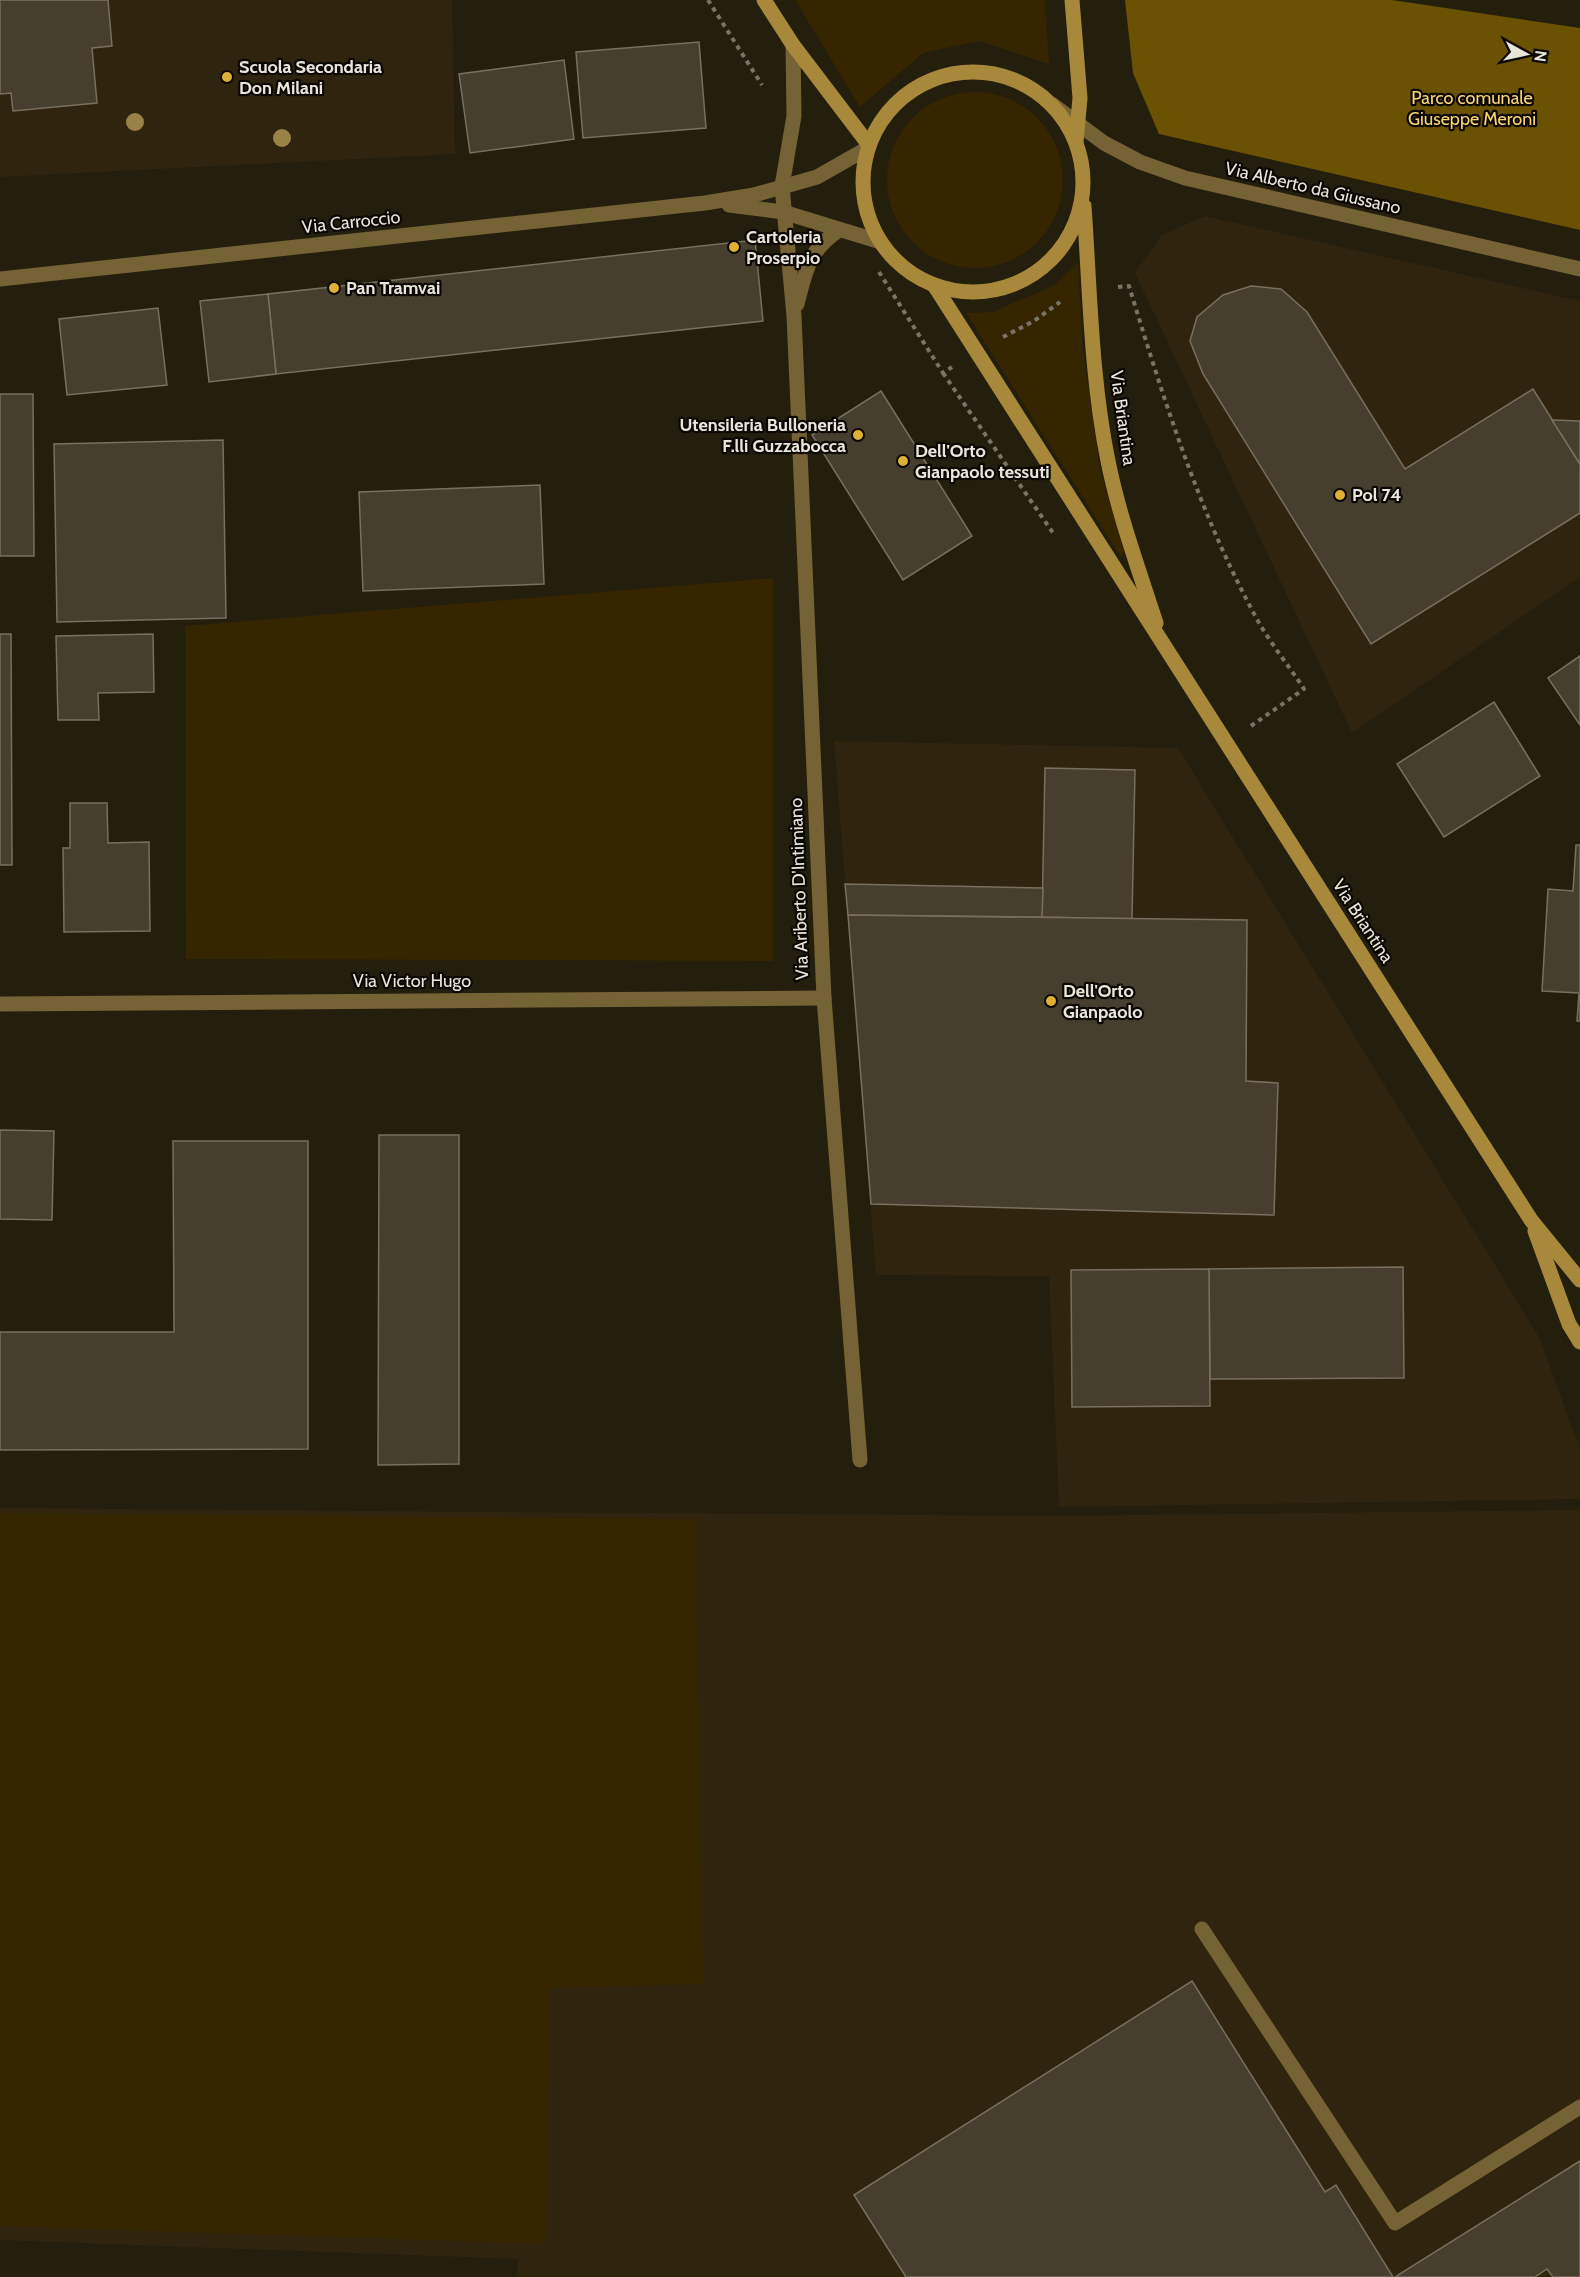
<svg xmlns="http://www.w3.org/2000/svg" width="1580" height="2277" viewBox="0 0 1580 2277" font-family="Cabin,sans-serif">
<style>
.built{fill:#2f250e}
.green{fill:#352600}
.forest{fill:#6b5102}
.building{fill:#463f2e;stroke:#78705d;stroke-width:1.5}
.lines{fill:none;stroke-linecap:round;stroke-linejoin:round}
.path{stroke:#797466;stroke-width:4;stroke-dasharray:4.5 4.5;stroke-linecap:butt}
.service{stroke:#756235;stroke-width:15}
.minor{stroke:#756235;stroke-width:15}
.tertiary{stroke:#756235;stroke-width:15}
.secondary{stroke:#a8893b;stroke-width:15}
.tree{fill:#9a8247}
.poi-dot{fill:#deb133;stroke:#0b0803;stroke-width:2}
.labels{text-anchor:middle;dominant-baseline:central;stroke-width:4.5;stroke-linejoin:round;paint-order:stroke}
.poi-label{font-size:18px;font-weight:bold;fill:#e9e5da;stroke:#0b0803;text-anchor:start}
.park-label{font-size:18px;fill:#fbd476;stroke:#0b0803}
.street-label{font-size:18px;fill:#e9e5da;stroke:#0b0803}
</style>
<rect width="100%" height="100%" fill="#241e0d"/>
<!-- built -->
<g class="built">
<polygon points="0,0 452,0 455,154 0,177"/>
<polygon points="1205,216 1580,301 1580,577 1352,733 1135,273 1162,235"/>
<polygon points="834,741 1178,748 1539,1337 1580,1449 1580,1499 1059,1507 1049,1276 876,1275"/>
<polygon points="0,1508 1043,1516 1580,1510 1580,2277 517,2277 518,2259 0,2240"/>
</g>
<!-- green -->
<g class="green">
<polygon points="795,0 1045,0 1049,64 979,41 923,53 860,107"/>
<circle cx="975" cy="180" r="88"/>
<polygon points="1078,262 1083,351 1100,470 1124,552 1120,556 966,313 993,312 1055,285"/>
<polygon points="773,578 773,961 186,959 185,626"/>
<polygon points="0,1513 695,1519 703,1984 550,1988 546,2244 0,2226"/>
</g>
<!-- forest -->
<polygon class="forest" points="1125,0 1392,0 1580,28 1580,230 1159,134 1133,73"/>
<!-- building -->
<g class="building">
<polygon points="0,0 108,0 112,46 92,48 97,103 13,111 11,93 0,94"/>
<polygon points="699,42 706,128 583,138 576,52"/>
<polygon points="564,60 574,139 470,153 459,74"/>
<polygon points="755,240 763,321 276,374 268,294"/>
<polygon points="1251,286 1281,289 1307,312 1405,469 1533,389 1580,464 1580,513 1371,644 1203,374 1190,341 1197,317 1223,295"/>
<polygon points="268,294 276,374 209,382 200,301"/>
<polygon points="158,308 167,385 67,395 59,319"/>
<polygon points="881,391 972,536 903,580 812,435"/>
<polygon points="0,394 33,394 34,556 0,556"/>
<polygon points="1552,420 1580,421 1580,464"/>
<polygon points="223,440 226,618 57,622 54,444"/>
<polygon points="540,485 544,584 363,591 359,492"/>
<polygon points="0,634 11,634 12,865 0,865"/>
<polygon points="153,634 154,692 98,693 99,720 58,720 56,636"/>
<polygon points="1580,656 1580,725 1548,678"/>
<polygon points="1494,702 1540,776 1444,837 1397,764"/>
<polygon points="1045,768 1135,770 1132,919 1042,917"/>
<polygon points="70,803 107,803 108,843 149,842 150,931 64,932 63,848 70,848"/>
<polygon points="1576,845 1580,845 1580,1021 1577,1021 1579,993 1542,991 1548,889 1573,891"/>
<polygon points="845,884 1043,888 1042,917 848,915"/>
<polygon points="848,915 1247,920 1246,1081 1278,1083 1274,1215 871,1204"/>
<polygon points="0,1130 54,1131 52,1220 0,1219"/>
<polygon points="379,1135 459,1135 459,1464 378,1465"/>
<polygon points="173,1141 308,1141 308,1449 0,1450 0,1332 174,1332"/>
<polygon points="1403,1267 1404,1378 1210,1379 1209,1269"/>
<polygon points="1209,1269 1210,1406 1072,1407 1071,1270"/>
<polygon points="1192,1981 1325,2192 1336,2185 1393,2277 906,2277 854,2195"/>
<polygon points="1580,2161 1580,2277 1553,2277 1547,2269 1535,2277 1395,2277"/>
</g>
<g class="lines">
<!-- path -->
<g class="path">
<polyline points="708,0 762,85"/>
<polyline points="879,272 943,373 952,367"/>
<path d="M1118,287L1129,286C1164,400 1200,516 1258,621C1271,644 1289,666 1304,689L1251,726"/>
<polyline points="1003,337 1034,321 1060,302"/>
<polyline points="943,373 1053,533"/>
</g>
<!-- service -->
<polyline class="service" points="1202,1929 1395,2223 1580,2107"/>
<!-- minor -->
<g class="minor">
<polyline points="1053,105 1104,143 1140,162 1185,178 1580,269"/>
<polyline points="782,186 794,316 824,998 860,1460"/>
<path d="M797,304C806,270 808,251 839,230"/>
<polyline points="0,1004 824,998"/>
</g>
<!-- tertiary -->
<g class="tertiary">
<polyline points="782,186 794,116 793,45"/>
<polyline points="729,205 783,212 881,242"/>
<polyline points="0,279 705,203 754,195 817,177 868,148"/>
</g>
<!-- secondary -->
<g class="secondary">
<polyline points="764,0 793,45 869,145"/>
<polyline points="1072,0 1080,98 1076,142"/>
<circle cx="973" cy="182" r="110"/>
<path d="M1084,206C1090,290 1091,378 1108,461C1119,516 1139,570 1156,623"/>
<polyline points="934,285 1531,1220 1580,1280"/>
<polyline points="1535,1231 1569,1324 1580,1342"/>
</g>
</g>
<!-- trees -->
<g class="tree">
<circle cx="135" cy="122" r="9"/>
<circle cx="282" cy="138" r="9"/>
</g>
<!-- markers -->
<g class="poi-dot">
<circle cx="227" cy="77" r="6"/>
<circle cx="734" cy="247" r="6"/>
<circle cx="334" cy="288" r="6"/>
<circle cx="858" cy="435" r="6"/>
<circle cx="903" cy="461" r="6"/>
<circle cx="1340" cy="495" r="6"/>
<circle cx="1051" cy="1001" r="6"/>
</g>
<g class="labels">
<!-- poi labels -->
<g class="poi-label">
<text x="239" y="67">Scuola Secondaria<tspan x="239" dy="21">Don Milani</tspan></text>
<text x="746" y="237">Cartoleria<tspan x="746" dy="21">Proserpio</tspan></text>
<text x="346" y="288">Pan Tramvai</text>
<text x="846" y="425" text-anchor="end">Utensileria Bulloneria<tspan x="846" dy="21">F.lli Guzzabocca</tspan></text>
<text x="915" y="451">Dell'Orto<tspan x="915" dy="21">Gianpaolo tessuti</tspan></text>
<text x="1352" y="495">Pol 74</text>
<text x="1063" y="991">Dell'Orto<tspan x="1063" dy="21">Gianpaolo</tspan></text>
</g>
<!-- park labels -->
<g class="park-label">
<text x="1472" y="98">Parco comunale<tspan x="1472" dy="21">Giuseppe Meroni</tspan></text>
</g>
<!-- street labels -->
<g class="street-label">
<text transform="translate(1313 188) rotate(13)">Via Alberto da Giussano</text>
<text transform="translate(351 222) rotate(-6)">Via Carroccio</text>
<text transform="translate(1123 418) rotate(82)">Via Briantina</text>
<text transform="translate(799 889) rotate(-92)">Via Ariberto D'Intimiano</text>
<text transform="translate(1363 921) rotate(57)">Via Briantina</text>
<text x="412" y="981">Via Victor Hugo</text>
</g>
</g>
<!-- north arrow -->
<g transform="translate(1526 54) rotate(98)" stroke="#0b0803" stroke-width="4.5" paint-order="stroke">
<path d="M0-4.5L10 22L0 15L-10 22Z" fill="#e9e5da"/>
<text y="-9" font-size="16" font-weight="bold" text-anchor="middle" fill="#e9e5da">N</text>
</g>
</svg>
